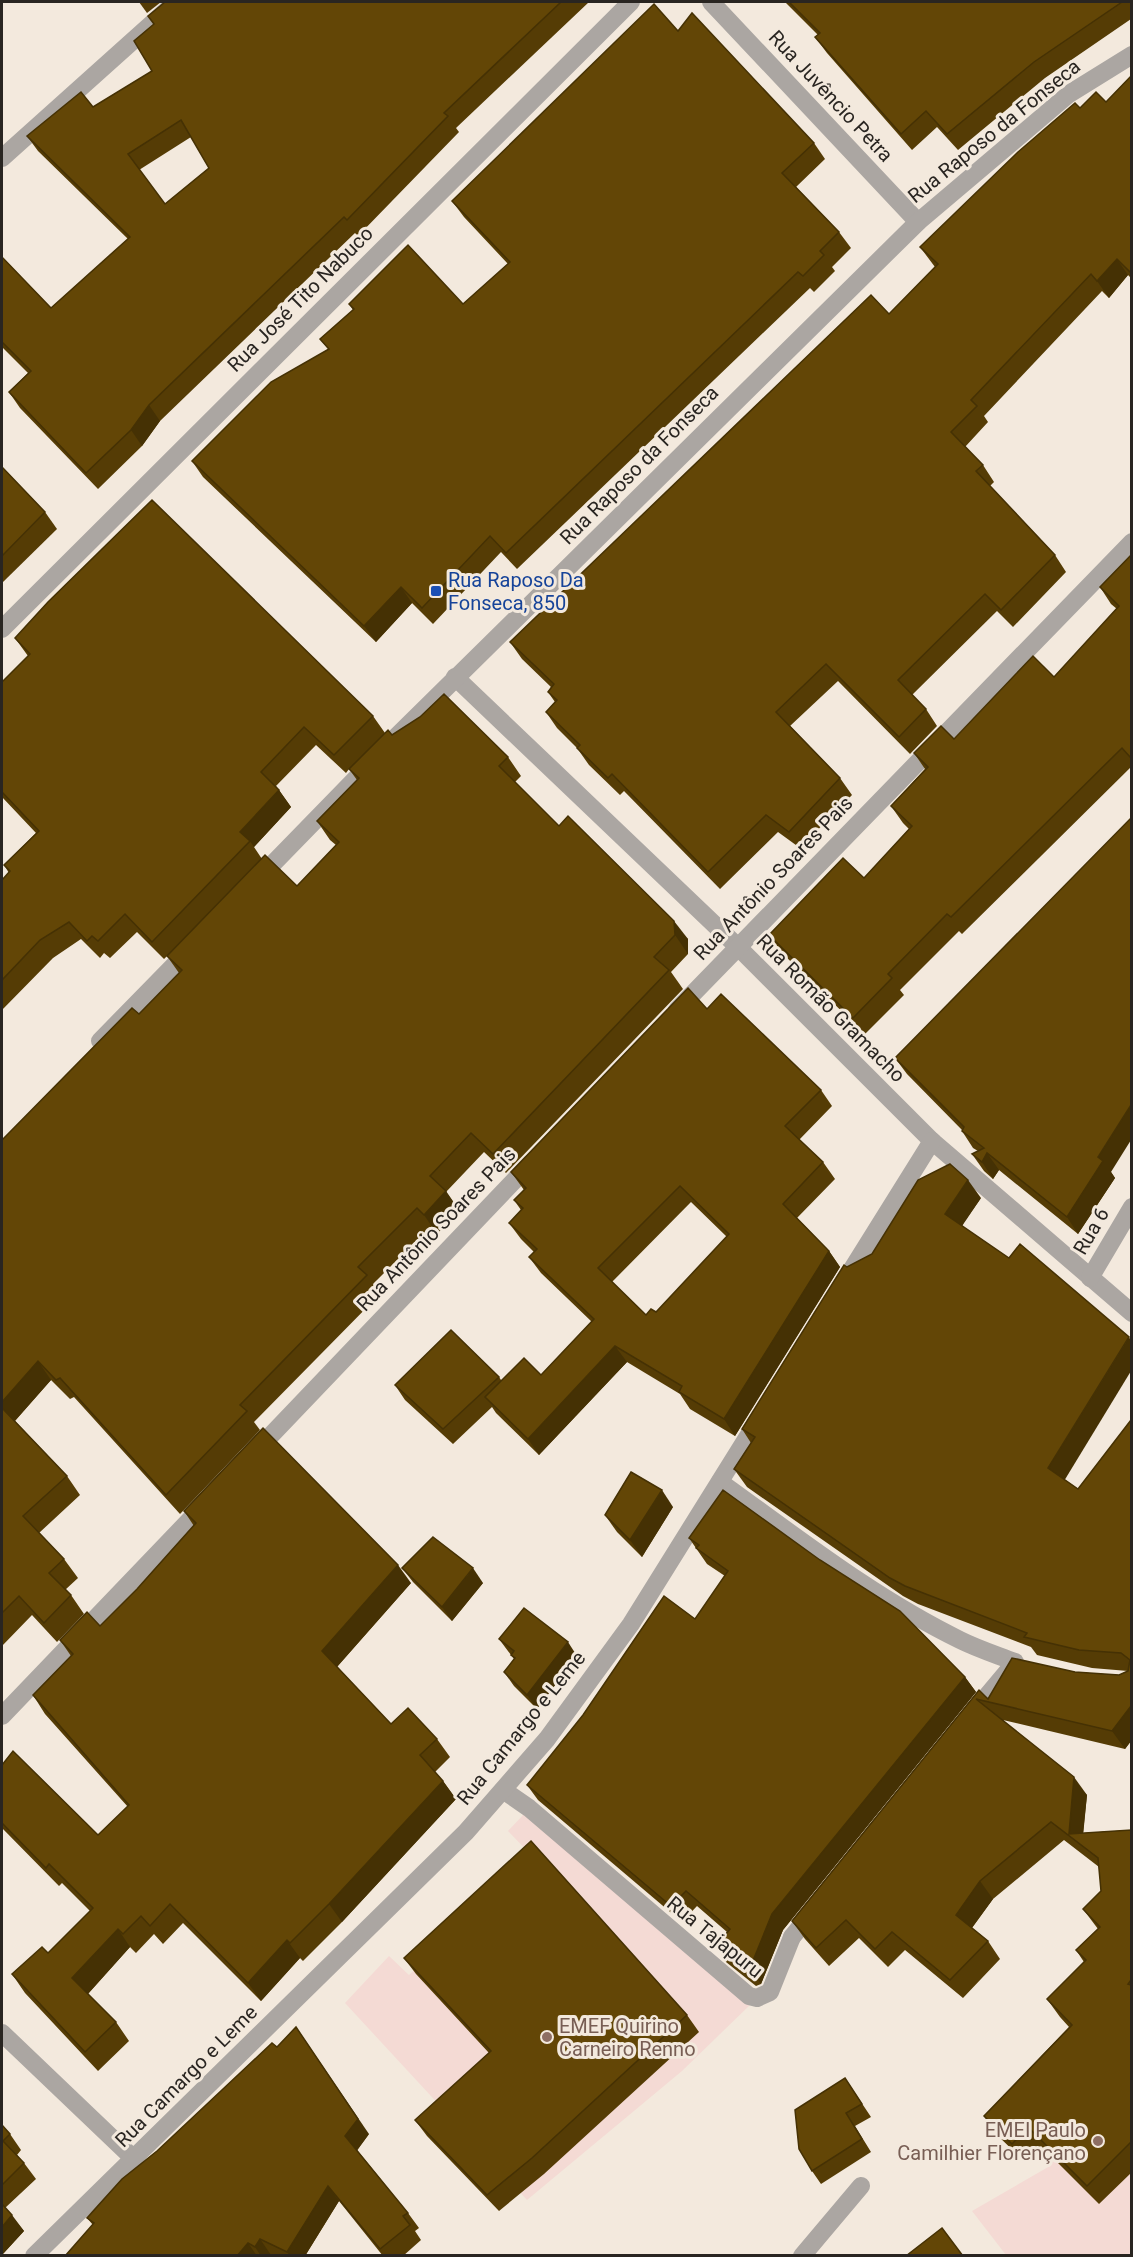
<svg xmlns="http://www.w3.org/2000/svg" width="1133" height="2257" viewBox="0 0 1133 2257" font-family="Roboto,sans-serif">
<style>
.education{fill:#f4dad4}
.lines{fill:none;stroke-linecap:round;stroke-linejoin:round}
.service{stroke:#aba6a2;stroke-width:18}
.minor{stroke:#aba6a2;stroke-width:18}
.wall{fill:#553c05;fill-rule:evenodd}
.shaded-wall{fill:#453104}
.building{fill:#634606;stroke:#453104;stroke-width:1.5;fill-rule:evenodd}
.transit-dot{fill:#1a4fb4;stroke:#f3e9dd;stroke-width:2}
.education-dot{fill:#8d6e63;stroke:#f3e9dd;stroke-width:2}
.labels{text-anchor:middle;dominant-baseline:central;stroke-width:6;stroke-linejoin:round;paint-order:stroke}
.street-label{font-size:20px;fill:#292521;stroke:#f3e9dd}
.transit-label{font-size:20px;fill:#164399;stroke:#f3e9dd;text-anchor:start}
.education-label{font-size:20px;fill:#785e54;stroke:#f3e9dd;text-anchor:start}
</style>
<rect width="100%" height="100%" fill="#f3e9dd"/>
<!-- education -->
<g class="education">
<polygon points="525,1813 752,2003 682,2071 527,2200 345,2003 389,1956 409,1975 535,1859 508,1831"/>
<polygon points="1131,2014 1131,2255 1006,2255 972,2211 1050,2166 1079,2116"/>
</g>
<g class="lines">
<!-- service -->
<polyline class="service" points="503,1790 529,1808 749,1996 757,1998 770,1992 792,1937"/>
<!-- minor -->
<g class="minor">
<polyline points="711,2 918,222"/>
<polyline points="2,158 176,2"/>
<polyline points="2,629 631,2"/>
<polyline points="455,677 738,947 932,1141 1132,1313"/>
<polyline points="393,740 918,222 1069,94 1132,55"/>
<polyline points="257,880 372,762"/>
<polyline points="677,1010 1132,542"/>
<polyline points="100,1041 190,949"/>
<polyline points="1090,1278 1132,1207"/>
<polyline points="844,1282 932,1141"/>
<polyline points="254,1453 531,1163"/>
<path d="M720,1482C798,1538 874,1598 960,1640C978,1649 997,1655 1015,1662"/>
<polyline points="2,1716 206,1503"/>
<polyline points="970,1716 1012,1666"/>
<polyline points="792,1937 814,1910"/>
<polyline points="2,2033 134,2159"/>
<polyline points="34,2256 466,1832 547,1739 631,1624 760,1417"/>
<polyline points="802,2256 861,2186"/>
</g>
</g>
<!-- wall -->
<g class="wall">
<polygon points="139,2 161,2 147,13"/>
<path d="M165,2H589L456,128L459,132L358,236L355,233L160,421L142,446L98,489L20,408L9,392L28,373L2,347V257L51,308L128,239L38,151L27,136L93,107L152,71L154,24ZM191,137L209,168L165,204L139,170Z"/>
<polygon points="785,2 1131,2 1131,19 1045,78 958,150 937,127 912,150 827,53 815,37 818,35"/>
<polygon points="678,31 814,143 825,159 796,187 839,232 851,248 832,267 835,271 814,292 810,288 517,569 501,552 433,624 412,603 376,642 203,477 192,461 328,349 320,339 353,310 349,304 463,304 508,264 464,217 452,201"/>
<polygon points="1131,76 1131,278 1128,275 1109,298 1102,291 984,416 988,422 965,447 983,465 994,482 990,486 1055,555 1066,572 1013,627 997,611 912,695 926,709 937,726 910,754 838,681 790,726 840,778 852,795 800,848 778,832 720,889 624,791 620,795 589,765 577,748 557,728 546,712 555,702 548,692 551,687 522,659 510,642 889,314 935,267 920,247 1080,108 1106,102"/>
<polygon points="2,467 45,512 57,529 2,583"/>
<polygon points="1131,555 1131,767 962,934 959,931 900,990 904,995 865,1034 781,952 769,935 864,878 909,829 903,823 891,806 925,769 914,753 954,739 1054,677 1117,609 1111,604 1100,587"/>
<path d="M15,638L373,716L385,733L508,757L521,776L515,782L559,826L688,939V954L671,972L683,989L506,1173L484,1152L446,1192L459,1210L437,1234L430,1227L373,1284L380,1294L254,1422L260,1430L180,1514L74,1397L70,1399L51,1380L15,1421L67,1476L80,1495L39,1533L64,1559L78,1578L65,1590L71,1595L84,1614L57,1642L32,1615L2,1646V1140L139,1014L179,973L167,956L164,959L137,932L110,958L104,953L100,958L81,939L53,958L2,1010V880L9,873L4,865L36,833L2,797V682L28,656ZM316,745L346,773L349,769L357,780L317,821L330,840L336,845L297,886L262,859L254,847L291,807L276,786Z"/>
<path d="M707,1009L821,1090L832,1106L799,1140L823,1162L835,1179L797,1218L829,1251L840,1267L735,1436L690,1409L680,1394L627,1362L539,1455L496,1413L492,1407L453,1444L405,1400L395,1385L499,1377L501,1380L541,1375L592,1322L541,1273L529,1257L534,1252L521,1239L509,1223L521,1210L514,1200L524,1190L511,1172ZM691,1202L727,1237L656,1312L646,1315L612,1282Z"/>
<polygon points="895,1058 1111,1172 1115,1178 1078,1234 999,1170 993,1179 984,1171 972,1154 978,1151 973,1148 962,1131 962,1130 907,1074"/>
<polygon points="981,1198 962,1225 1065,1480 1078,1489 1131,1420 1131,1741 1125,1749 1003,1720 1087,1795 1083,1833 1131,1830 1131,2173 1099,2204 1041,2146 1025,2162 996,2134 984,2116 1069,2027 1060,2017 1047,1999 1084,1962 1076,1950 1098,1929 1083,1909 1101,1891 1099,1867 1064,1840 993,1899 972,1928 988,1941 1000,1959 963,1998 905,1950 888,1967 859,1938 829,1966 805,1939 792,1921 979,1690 988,1699 1075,1672 1119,1675 1128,1671 1092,1668 1037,1655 1031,1647 918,1604 903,1596 747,1487 734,1469 751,1443 742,1429 847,1267"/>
<polygon points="673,1507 642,1557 617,1532 605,1515"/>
<polygon points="184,1511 411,1583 337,1667 391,1724 437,1739 450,1757 435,1772 443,1781 456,1799 342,1922 303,1961 300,1958 261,2001 183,1923 163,1944 154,1934 136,1953 130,1947 88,1994 116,2022 129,2041 98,2071 25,1993 12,1974 48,1953 90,1911 62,1883 59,1886 2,1828 2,1765 98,1835 128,1807 45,1714 33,1695 71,1656 60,1640 100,1626 137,1589 194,1526"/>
<polygon points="689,1538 965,1677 976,1692 783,1930 761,1984 756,1986 726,1962 716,1946 727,1932 697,1906 682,1922 538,1800 527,1785 695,1619 725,1576 707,1564"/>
<polygon points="402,1568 483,1583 452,1621 413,1582"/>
<polygon points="499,1639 577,1656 537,1709 514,1686 504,1672 514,1659"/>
<polygon points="404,1958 687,2015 699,2032 544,2174 499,2211 427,2136 415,2120 489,2053 416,1974"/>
<polygon points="845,2078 871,2117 855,2126 871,2152 821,2184 812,2171"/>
<polygon points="2,2125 10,2134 21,2150 17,2155 24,2163 36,2179 5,2208 24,2231 2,2255"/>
<polygon points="369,2134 357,2150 408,2213 419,2228 415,2231 421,2240 403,2256 383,2256 339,2201 305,2256 65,2256 93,2225 87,2218"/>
</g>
<!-- shaded-wall -->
<g class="shaded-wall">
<polygon points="1117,259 1128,275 1109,298 1097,281"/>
<polygon points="149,405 160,421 142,446 131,430"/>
<polygon points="401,587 412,603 376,642 364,626"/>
<polygon points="279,790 291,807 254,847 250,841 240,832"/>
<polygon points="674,921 688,939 688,954 675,935"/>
<polygon points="1131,1105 1131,1140 1111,1172 1115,1178 1078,1234 1067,1217 1098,1157"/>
<polygon points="987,1153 999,1170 993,1179 982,1162"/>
<polygon points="968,1180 981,1198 958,1232 945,1214"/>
<polygon points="446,1191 459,1210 437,1234 424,1215"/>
<polygon points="829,1251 840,1267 735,1436 724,1419"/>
<polygon points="1129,1337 1131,1341 1131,1371 1061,1486 1048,1468"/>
<polygon points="615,1346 627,1362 539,1455 528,1439"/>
<polygon points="38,1361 51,1380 12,1424 2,1409 2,1402"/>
<polygon points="662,1490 673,1507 642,1557 630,1540"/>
<polygon points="398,1565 411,1583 335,1669 322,1651"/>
<polygon points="473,1568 483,1583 452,1621 442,1607"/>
<polygon points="568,1642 577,1656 537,1709 527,1695"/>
<polygon points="965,1677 976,1692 783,1930 761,1984 750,1968 772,1914"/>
<polygon points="1131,1706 1131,1741 1125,1749 1112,1731"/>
<polygon points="1074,1777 1087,1795 1082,1846 1069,1834"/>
<polygon points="443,1781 456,1799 342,1922 329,1904"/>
<polygon points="980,1881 993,1899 968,1933 956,1915"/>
<polygon points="118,1929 130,1947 85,1997 72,1978"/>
<polygon points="287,1940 300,1958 261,2001 248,1983"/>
<polygon points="296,2027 369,2134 356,2152 345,2136"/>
<polygon points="328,2186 339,2201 305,2256 290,2256 287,2252"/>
<polygon points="12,2215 24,2231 2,2255 2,2227"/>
<polygon points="260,2239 271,2255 271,2256 261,2256 255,2247"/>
<polygon points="248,2243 257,2256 237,2256"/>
</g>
<!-- building -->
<g class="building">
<path d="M165,2H561L444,113L448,116L347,220L344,217L149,405L131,430L86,473L9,392L31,371L2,342V257L51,308L130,237L27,136L81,92L93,107L152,71L134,41L154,24L148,16ZM181,120L209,168L165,204L128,154Z"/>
<polygon points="789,2 1122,2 1034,62 947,134 926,111 901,134 815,37 820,33"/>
<polygon points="654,4 678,31 692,13 814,143 782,173 839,232 820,251 824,255 803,276 798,272 506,553 490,536 422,608 401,587 364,626 192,461 271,382 329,349 320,339 354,309 349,304 408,245 463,304 510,262 452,201"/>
<polygon points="1131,76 1131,273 1117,259 1097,281 1091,274 971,400 977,406 951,432 983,465 976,471 1055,555 1001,610 985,594 898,680 926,709 899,737 826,664 776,712 840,778 789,832 766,815 708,872 612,774 608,778 577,748 580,745 546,712 557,700 548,692 554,684 510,642 871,295 889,314 938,264 920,247 1018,152 1075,103 1080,108 1096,92 1106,102"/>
<polygon points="2,467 45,512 2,556"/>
<polygon points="152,500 373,716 334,755 304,727 261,772 279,790 240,832 250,841 152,942 125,914 98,941 92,936 87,941 69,922 40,940 2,980 2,880 10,871 4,865 39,831 2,792 2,682 30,654 15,638 48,602"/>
<polygon points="1131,555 1131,758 1122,748 951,917 947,914 888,974 892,978 853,1018 769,935 843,858 864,878 912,826 891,806 928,767 914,753 941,726 954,739 1033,656 1054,677 1119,606 1100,587"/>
<polygon points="444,694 508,757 499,766 559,826 568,816 674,921 675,935 654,957 669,970 493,1154 471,1133 430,1176 446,1191 424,1215 417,1208 358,1267 367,1275 240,1405 247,1411 166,1495 60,1378 56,1380 38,1361 2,1402 2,1140 132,1008 139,1014 182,970 167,956 265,855 297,886 339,842 317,821 359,778 349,769 388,730 392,735 420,717"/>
<polygon points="1131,818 1131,1105 1098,1157 1103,1161 1067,1217 987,1153 982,1162 972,1154 984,1148 962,1131 964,1127 895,1058"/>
<path d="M688,988L707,1009L721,994L821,1090L785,1126L823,1162L783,1204L829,1251L724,1419L679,1392L682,1386L615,1346L528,1439L485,1397L524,1358L541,1375L594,1319L529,1257L537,1249L509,1223L523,1208L514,1200L526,1188L511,1172ZM680,1186L729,1234L656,1312L651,1309L646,1315L598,1268Z"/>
<polygon points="950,1164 968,1180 945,1214 1009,1258 1020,1244 1129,1337 1048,1468 1078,1489 1131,1420 1131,1706 1112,1731 976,1699 1074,1777 1069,1834 1131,1830 1131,1980 1128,1984 1131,1985 1131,2142 1087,2186 1028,2127 1012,2144 984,2116 1072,2025 1047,1999 1086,1960 1076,1950 1100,1927 1083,1909 1101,1891 1098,1858 1051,1822 980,1881 956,1915 988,1941 950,1980 892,1932 875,1949 846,1920 816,1948 792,1921 979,1690 988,1699 1012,1658 1075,1672 1119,1675 1128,1671 1130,1660 1121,1653 1079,1650 1024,1637 1027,1633 905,1586 890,1578 734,1469 755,1437 742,1429 844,1265 847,1267 872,1254 918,1180"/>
<polygon points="451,1330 499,1377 443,1429 395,1385"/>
<polygon points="2,1408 67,1476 23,1516 64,1559 49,1573 71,1595 44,1623 19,1596 2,1613"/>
<polygon points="263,1428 398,1565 322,1651 391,1724 408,1708 437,1739 420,1755 443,1781 329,1904 290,1943 287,1940 248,1983 170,1904 150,1926 141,1916 123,1934 118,1929 72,1978 116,2022 85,2052 12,1974 42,1947 48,1953 93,1908 49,1864 46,1868 2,1823 2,1765 13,1751 98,1835 129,1805 33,1695 73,1654 60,1640 87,1612 100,1626 137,1589 196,1523 184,1511"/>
<polygon points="631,1472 662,1490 630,1540 605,1515"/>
<polygon points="723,1490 820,1560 900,1611 965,1677 772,1914 750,1968 745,1971 716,1946 730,1929 686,1891 671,1906 527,1785 583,1715 664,1596 695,1619 728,1571 696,1548 699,1545 689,1538"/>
<polygon points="433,1537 473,1568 442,1607 402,1568"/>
<polygon points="524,1608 568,1642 527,1695 504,1672 515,1658 511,1655 514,1651 499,1639"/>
<polygon points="531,1841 687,2015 532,2158 487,2195 415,2120 491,2051 404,1958"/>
<polygon points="296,2027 358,2119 345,2136 408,2213 403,2216 410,2225 380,2249 328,2186 287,2252 260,2239 255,2247 248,2243 237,2256 65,2256 94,2223 87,2218 122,2179 157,2151 272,2043 277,2047"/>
<polygon points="845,2078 862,2104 846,2113 862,2139 812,2171 799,2149 795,2110"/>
<polygon points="2,2125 10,2134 3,2141 24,2163 2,2185"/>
<polygon points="2,2204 12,2215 2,2227"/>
<polygon points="942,2228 963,2256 906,2256"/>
</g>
<!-- markers -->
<rect class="transit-dot" x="430" y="585" width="12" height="12" rx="3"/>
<g class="education-dot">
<circle cx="547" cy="2037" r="6"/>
<circle cx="1098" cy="2141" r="6"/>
</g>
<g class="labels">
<!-- street labels -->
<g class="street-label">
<text transform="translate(831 96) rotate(47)">Rua Juvêncio Petra</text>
<text transform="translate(994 131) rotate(-39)">Rua Raposo da Fonseca</text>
<text transform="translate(300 299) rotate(-45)">Rua José Tito Nabuco</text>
<text transform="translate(639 465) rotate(-45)">Rua Raposo da Fonseca</text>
<text transform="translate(773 878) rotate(-46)">Rua Antônio Soares Pais</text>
<text transform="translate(831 1008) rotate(45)">Rua Romão Gramacho</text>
<text transform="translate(436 1229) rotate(-46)">Rua Antônio Soares Pais</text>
<text transform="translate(1091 1231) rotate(-60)">Rua 6</text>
<text transform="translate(521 1728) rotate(-51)">Rua Camargo e Leme</text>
<text transform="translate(715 1937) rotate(39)">Rua Tajapuru</text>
<text transform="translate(186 2076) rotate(-45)">Rua Camargo e Leme</text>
</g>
<!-- transit labels -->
<g class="transit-label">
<text x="448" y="580">Rua Raposo Da<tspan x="448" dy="23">Fonseca, 850</tspan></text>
</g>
<!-- education labels -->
<g class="education-label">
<text x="559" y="2026">EMEF Quirino<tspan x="559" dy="23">Carneiro Renno</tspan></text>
<text x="1086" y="2130" text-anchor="end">EMEI Paulo<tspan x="1086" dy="23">Camilhier Florençano</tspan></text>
</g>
</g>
<!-- border -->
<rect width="1133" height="2257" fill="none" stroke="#292521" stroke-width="6"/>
</svg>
